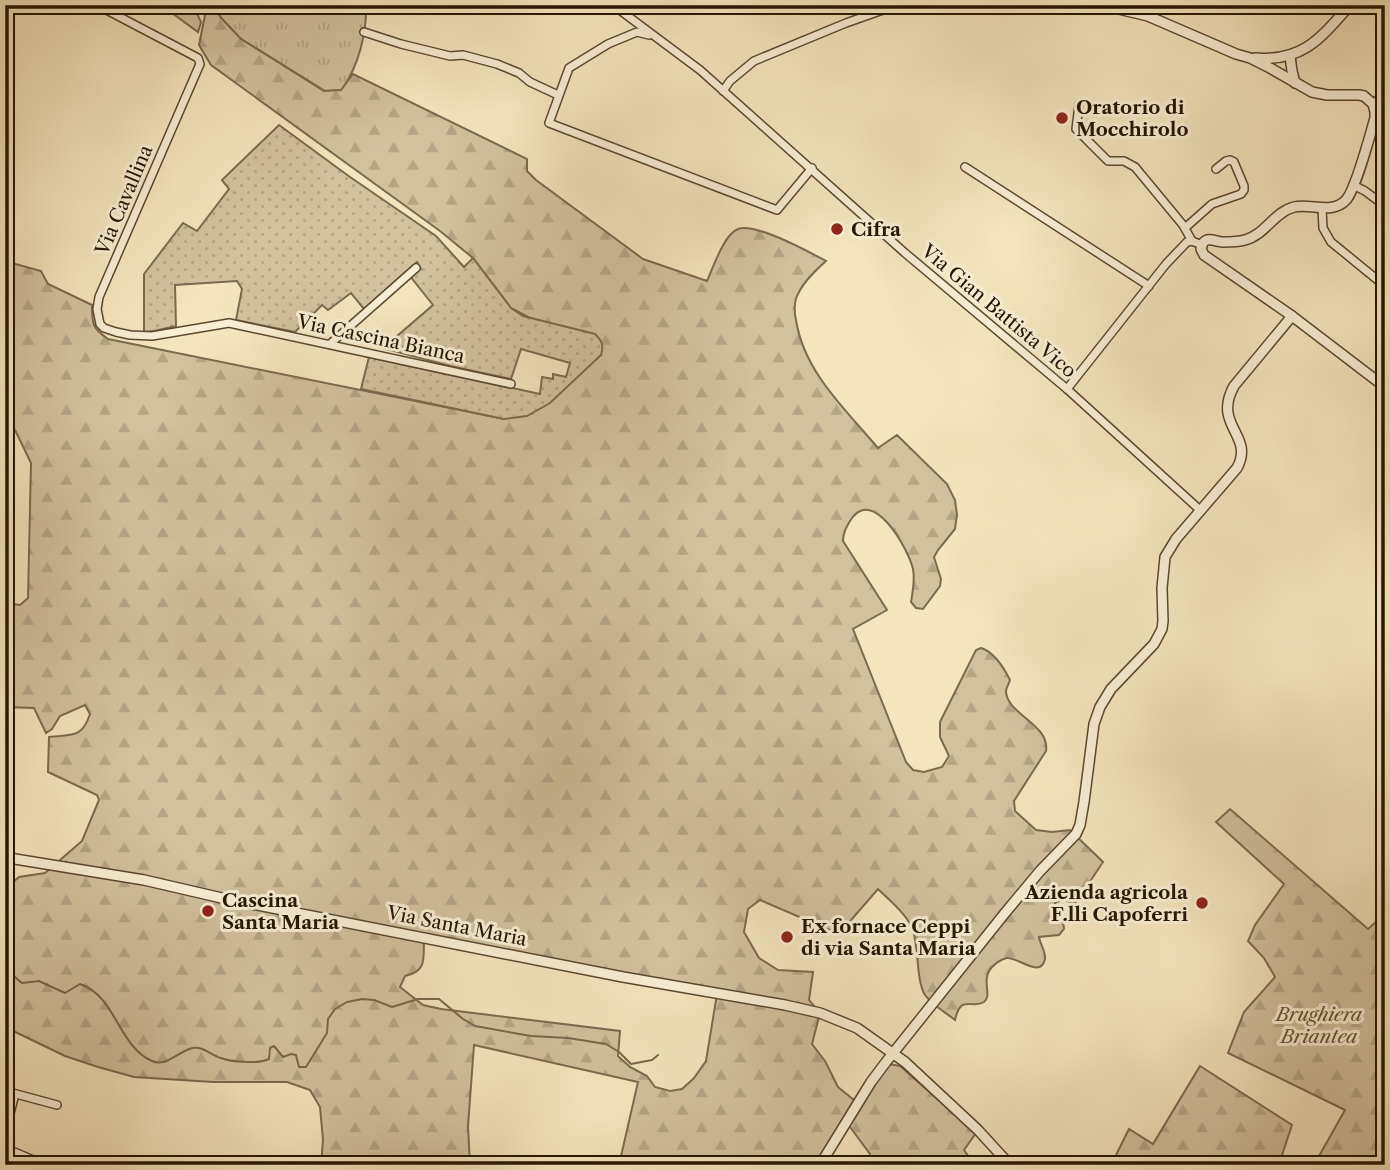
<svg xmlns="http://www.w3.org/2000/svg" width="1390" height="1170" viewBox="0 0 1390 1170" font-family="'Libre Caslon Text',serif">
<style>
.grass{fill:url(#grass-tufts);stroke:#7c6a4e;stroke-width:2}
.forest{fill:url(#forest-firs);stroke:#7c6a4e;stroke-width:2;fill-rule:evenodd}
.park{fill:url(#park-dots);stroke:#7c6a4e;stroke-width:2}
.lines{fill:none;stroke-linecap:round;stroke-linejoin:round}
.stream{stroke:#78674a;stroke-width:2}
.minor-casing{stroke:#5a482f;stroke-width:10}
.tertiary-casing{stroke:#5a482f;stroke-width:12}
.minor{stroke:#f8eed3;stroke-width:7}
.tertiary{stroke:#f8eed3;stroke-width:9}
.poi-dot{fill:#8f2418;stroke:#f8eed3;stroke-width:2.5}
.labels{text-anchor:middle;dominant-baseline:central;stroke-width:6;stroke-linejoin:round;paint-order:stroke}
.poi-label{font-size:19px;font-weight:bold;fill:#271400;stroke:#f8eed3;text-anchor:start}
.street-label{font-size:19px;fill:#271400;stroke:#f8eed3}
.park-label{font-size:19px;font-style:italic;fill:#625137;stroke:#f8eed3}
</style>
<defs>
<pattern id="grass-tufts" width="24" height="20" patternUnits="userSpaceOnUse" patternTransform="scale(1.75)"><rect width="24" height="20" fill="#d1c19c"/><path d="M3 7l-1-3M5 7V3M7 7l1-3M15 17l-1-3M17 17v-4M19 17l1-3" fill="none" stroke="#b3a585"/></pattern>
<pattern id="forest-firs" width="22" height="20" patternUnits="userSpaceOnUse" patternTransform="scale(1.75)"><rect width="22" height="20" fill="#d1c19c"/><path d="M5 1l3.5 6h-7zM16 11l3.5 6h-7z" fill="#b3a585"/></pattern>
<pattern id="park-dots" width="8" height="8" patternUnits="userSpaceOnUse" patternTransform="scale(1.75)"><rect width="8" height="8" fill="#d1c19c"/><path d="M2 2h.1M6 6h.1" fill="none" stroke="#b3a585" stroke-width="1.8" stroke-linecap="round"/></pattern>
</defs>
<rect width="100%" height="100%" fill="#f4e5bc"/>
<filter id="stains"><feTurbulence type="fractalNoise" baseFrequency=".00286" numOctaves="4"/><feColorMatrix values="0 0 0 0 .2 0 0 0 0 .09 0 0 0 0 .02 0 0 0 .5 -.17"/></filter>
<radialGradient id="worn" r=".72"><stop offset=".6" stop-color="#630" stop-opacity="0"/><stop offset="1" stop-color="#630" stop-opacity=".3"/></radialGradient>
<!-- grass -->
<path class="grass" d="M213,5H366C367,34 358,66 342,90L325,91L241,39L221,18Z"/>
<!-- forest -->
<g class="forest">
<polygon points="164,5 193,5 201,22 198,32 165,8"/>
<path d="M207,5H213L221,18L241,39L324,91L341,90L353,74L527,159V171L536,180L643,259L707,281C713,268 724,234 738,229C755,222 809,252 826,261C816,270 804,281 798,294C794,301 794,312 796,320C804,372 846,410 878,448L897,435L947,484L955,500L957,515L955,529L938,550L934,557L941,579L940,586L923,609L916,608L911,602C913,591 915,579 913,569C908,548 872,484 850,521C846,528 843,533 843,541L887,610L853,629L906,762L913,770L924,772L942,767L949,756L940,737V722L976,650L981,648C994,652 1004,668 1010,680C1009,683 1006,689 1006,691C1006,714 1050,724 1046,751L1014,801L1015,811L1036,830L1052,832L1070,830L1103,862L1075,904L1063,899L1055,903C1055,913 1064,919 1064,929L1059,935L1039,937C1040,944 1046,952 1045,959C1041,979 1018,957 1007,958C1002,959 996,963 992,967C980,980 993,995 984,1002C972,1010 961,993 955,1020C945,1012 932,1005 925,995C916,981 919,948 913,931C909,916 889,900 878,889L839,934L760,900L748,909L744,932L759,958L778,970L813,972L809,1000L820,1013L812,1044L825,1061L838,1087L854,1100L816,1165H619L638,1082L474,1045L468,1126L470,1165H321L323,1140L320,1107L310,1090L287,1082H213L134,1077L98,1067L65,1056L5,1027V889L19,877L45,873L82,841L99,800L97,795L48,772L49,737C71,734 82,739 90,714L85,705L60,716L52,729L46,733L34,708L5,707V603L20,605L28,598L31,463L16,432L5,413V261L41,271L48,284L92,305C92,324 92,328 108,339L504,419L601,355L511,308L473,258L440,231L211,65L199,45ZM424,937L717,994L706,1061L694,1078L682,1089L670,1091L655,1087L647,1076L630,1067L618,1056L620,1031L441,1009L423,1005L400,987L405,976C428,971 423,958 424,937Z"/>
<polygon points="1230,809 1368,929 1385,914 1385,1165 1314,1165 1345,1110 1228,1053 1244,1012 1275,977 1264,958 1248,941 1255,925 1284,884 1216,822"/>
<polygon points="889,1064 900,1066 976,1133 964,1150 969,1157 977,1165 867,1165 870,1154 847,1123 871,1085"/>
<polygon points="1200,1066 1292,1125 1282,1155 1298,1165 1130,1165 1115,1157 1129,1129 1153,1144"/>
</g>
<!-- park -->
<path class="park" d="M279,125L350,177L436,236L464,267L473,258L511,308L523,316L595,334C602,341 604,345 601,355L550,403L527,416L504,419L361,389L369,357L540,394L542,377L553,379V374L566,377L570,363L521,349L511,379L450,366L383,348L433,305L410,276L421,269L417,262L364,309L351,293L328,310L322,305L295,332L236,320L242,289L237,281L175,285L176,326L154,331L144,332V274L183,223L197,231L229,189L222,180Z"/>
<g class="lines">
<!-- stream -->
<path class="stream" d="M5,964L16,978L22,983L39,981L65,993L80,984C116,996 118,1046 152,1061C170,1069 184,1042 202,1049C208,1051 214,1056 221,1058C231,1062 259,1064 269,1059L270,1048L274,1046L283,1057L291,1054L296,1055L299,1067H306L327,1033L328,1019L335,1009L347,1002L362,999L374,1000L392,1007L418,999H439L463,1019L475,1026L531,1036L568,1038L606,1044L619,1052L631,1064L652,1060L658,1055"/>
<!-- minor casing -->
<g class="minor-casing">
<g id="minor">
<polyline points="97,5 198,58 200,64 99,297 97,309 100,324 104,328 116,332 130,335 152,336 229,323 511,384"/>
<polyline points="613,5 700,70 905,253 1067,389 1200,510"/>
<polyline points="364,32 401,44 450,56 463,55 497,64 519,73 530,82 558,95"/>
<polyline points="649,35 637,32 608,44 569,68 549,123 777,210 812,168"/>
<polyline points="723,91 730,81 754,61 846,23 897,5"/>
<polyline points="1373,104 1385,93"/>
<polyline points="1079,105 1076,129 1108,161 1124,161 1135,167 1183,225 1192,241"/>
<polyline points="965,167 1149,286"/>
<polyline points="1353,185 1365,191 1385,206"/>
<polyline points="1322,208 1323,228 1331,242 1385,286"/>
<polyline points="1185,228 1212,204 1241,194 1244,190 1244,186 1234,162 1230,160 1226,161 1216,169"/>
<polyline points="330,344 416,268"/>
<polyline points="1067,389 1166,264 1187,242 1192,241 1202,245"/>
<polyline points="5,1091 57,1105"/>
<polyline points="5,1133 15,1094"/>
<polyline points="5,1148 31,1159"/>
</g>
</g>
<!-- tertiary casing -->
<g class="tertiary-casing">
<g id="tertiary">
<path d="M1102,5L1148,16L1236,54L1250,58L1270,68L1312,92L1327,95H1359L1364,96L1373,104L1375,112V118C1370,135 1356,189 1346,200C1332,215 1311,203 1294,207C1274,212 1265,235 1245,240C1238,242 1230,242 1223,242C1219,242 1212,239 1207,240C1202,242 1203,244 1201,249L1204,255L1292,316L1385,387"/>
<polyline points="1290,56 1292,71 1295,83"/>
<path d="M1255,58C1303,62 1321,38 1350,5"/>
<polyline points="5,855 15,859 144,880 226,899 623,977 785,1005 820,1013 857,1028 905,1062 978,1130 1010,1165"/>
<path d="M820,1165L871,1082L886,1062L1005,913L1040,871L1076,834L1080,825L1084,802L1094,724L1100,707L1111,689L1154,644L1162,629L1163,621L1162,588L1165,557L1176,539L1237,468C1255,435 1212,426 1234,386L1292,316"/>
</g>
</g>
<!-- minor -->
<use href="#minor" class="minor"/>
<!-- tertiary -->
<use href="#tertiary" class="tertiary"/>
</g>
<!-- markers -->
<g class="poi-dot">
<circle cx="1062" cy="118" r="7"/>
<circle cx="837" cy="229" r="7"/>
<circle cx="1202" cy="903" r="7"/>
<circle cx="208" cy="911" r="7"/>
<circle cx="787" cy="937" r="7"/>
</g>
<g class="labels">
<!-- poi labels -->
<g class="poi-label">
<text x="1076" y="107">Oratorio di<tspan x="1076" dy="22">Mocchirolo</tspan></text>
<text x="851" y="229">Cifra</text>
<text x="1188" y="892" text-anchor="end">Azienda agricola<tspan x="1188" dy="22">F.lli Capoferri</tspan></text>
<text x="222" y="900">Cascina<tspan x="222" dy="22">Santa Maria</tspan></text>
<text x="801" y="926">Ex fornace Ceppi<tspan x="801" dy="22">di via Santa Maria</tspan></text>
</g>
<!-- street labels -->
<g class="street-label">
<text transform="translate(124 200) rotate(-67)">Via Cavallina</text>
<text transform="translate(999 311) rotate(40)">Via Gian Battista Vico</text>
<text transform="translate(381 339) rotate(12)">Via Cascina Bianca</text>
<text transform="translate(457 926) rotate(11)">Via Santa Maria</text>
</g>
<!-- park labels -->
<g class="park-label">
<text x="1319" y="1014">Brughiera<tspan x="1319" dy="22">Briantea</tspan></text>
</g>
</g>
<!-- margin -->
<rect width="1390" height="1170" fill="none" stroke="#f4e5bc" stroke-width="28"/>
<rect x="7" y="7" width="1376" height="1156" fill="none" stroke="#271400" stroke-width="3.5"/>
<rect x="14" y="14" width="1362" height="1142" fill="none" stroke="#271400" stroke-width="2"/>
<rect width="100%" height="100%" filter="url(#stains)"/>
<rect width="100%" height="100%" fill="url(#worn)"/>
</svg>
